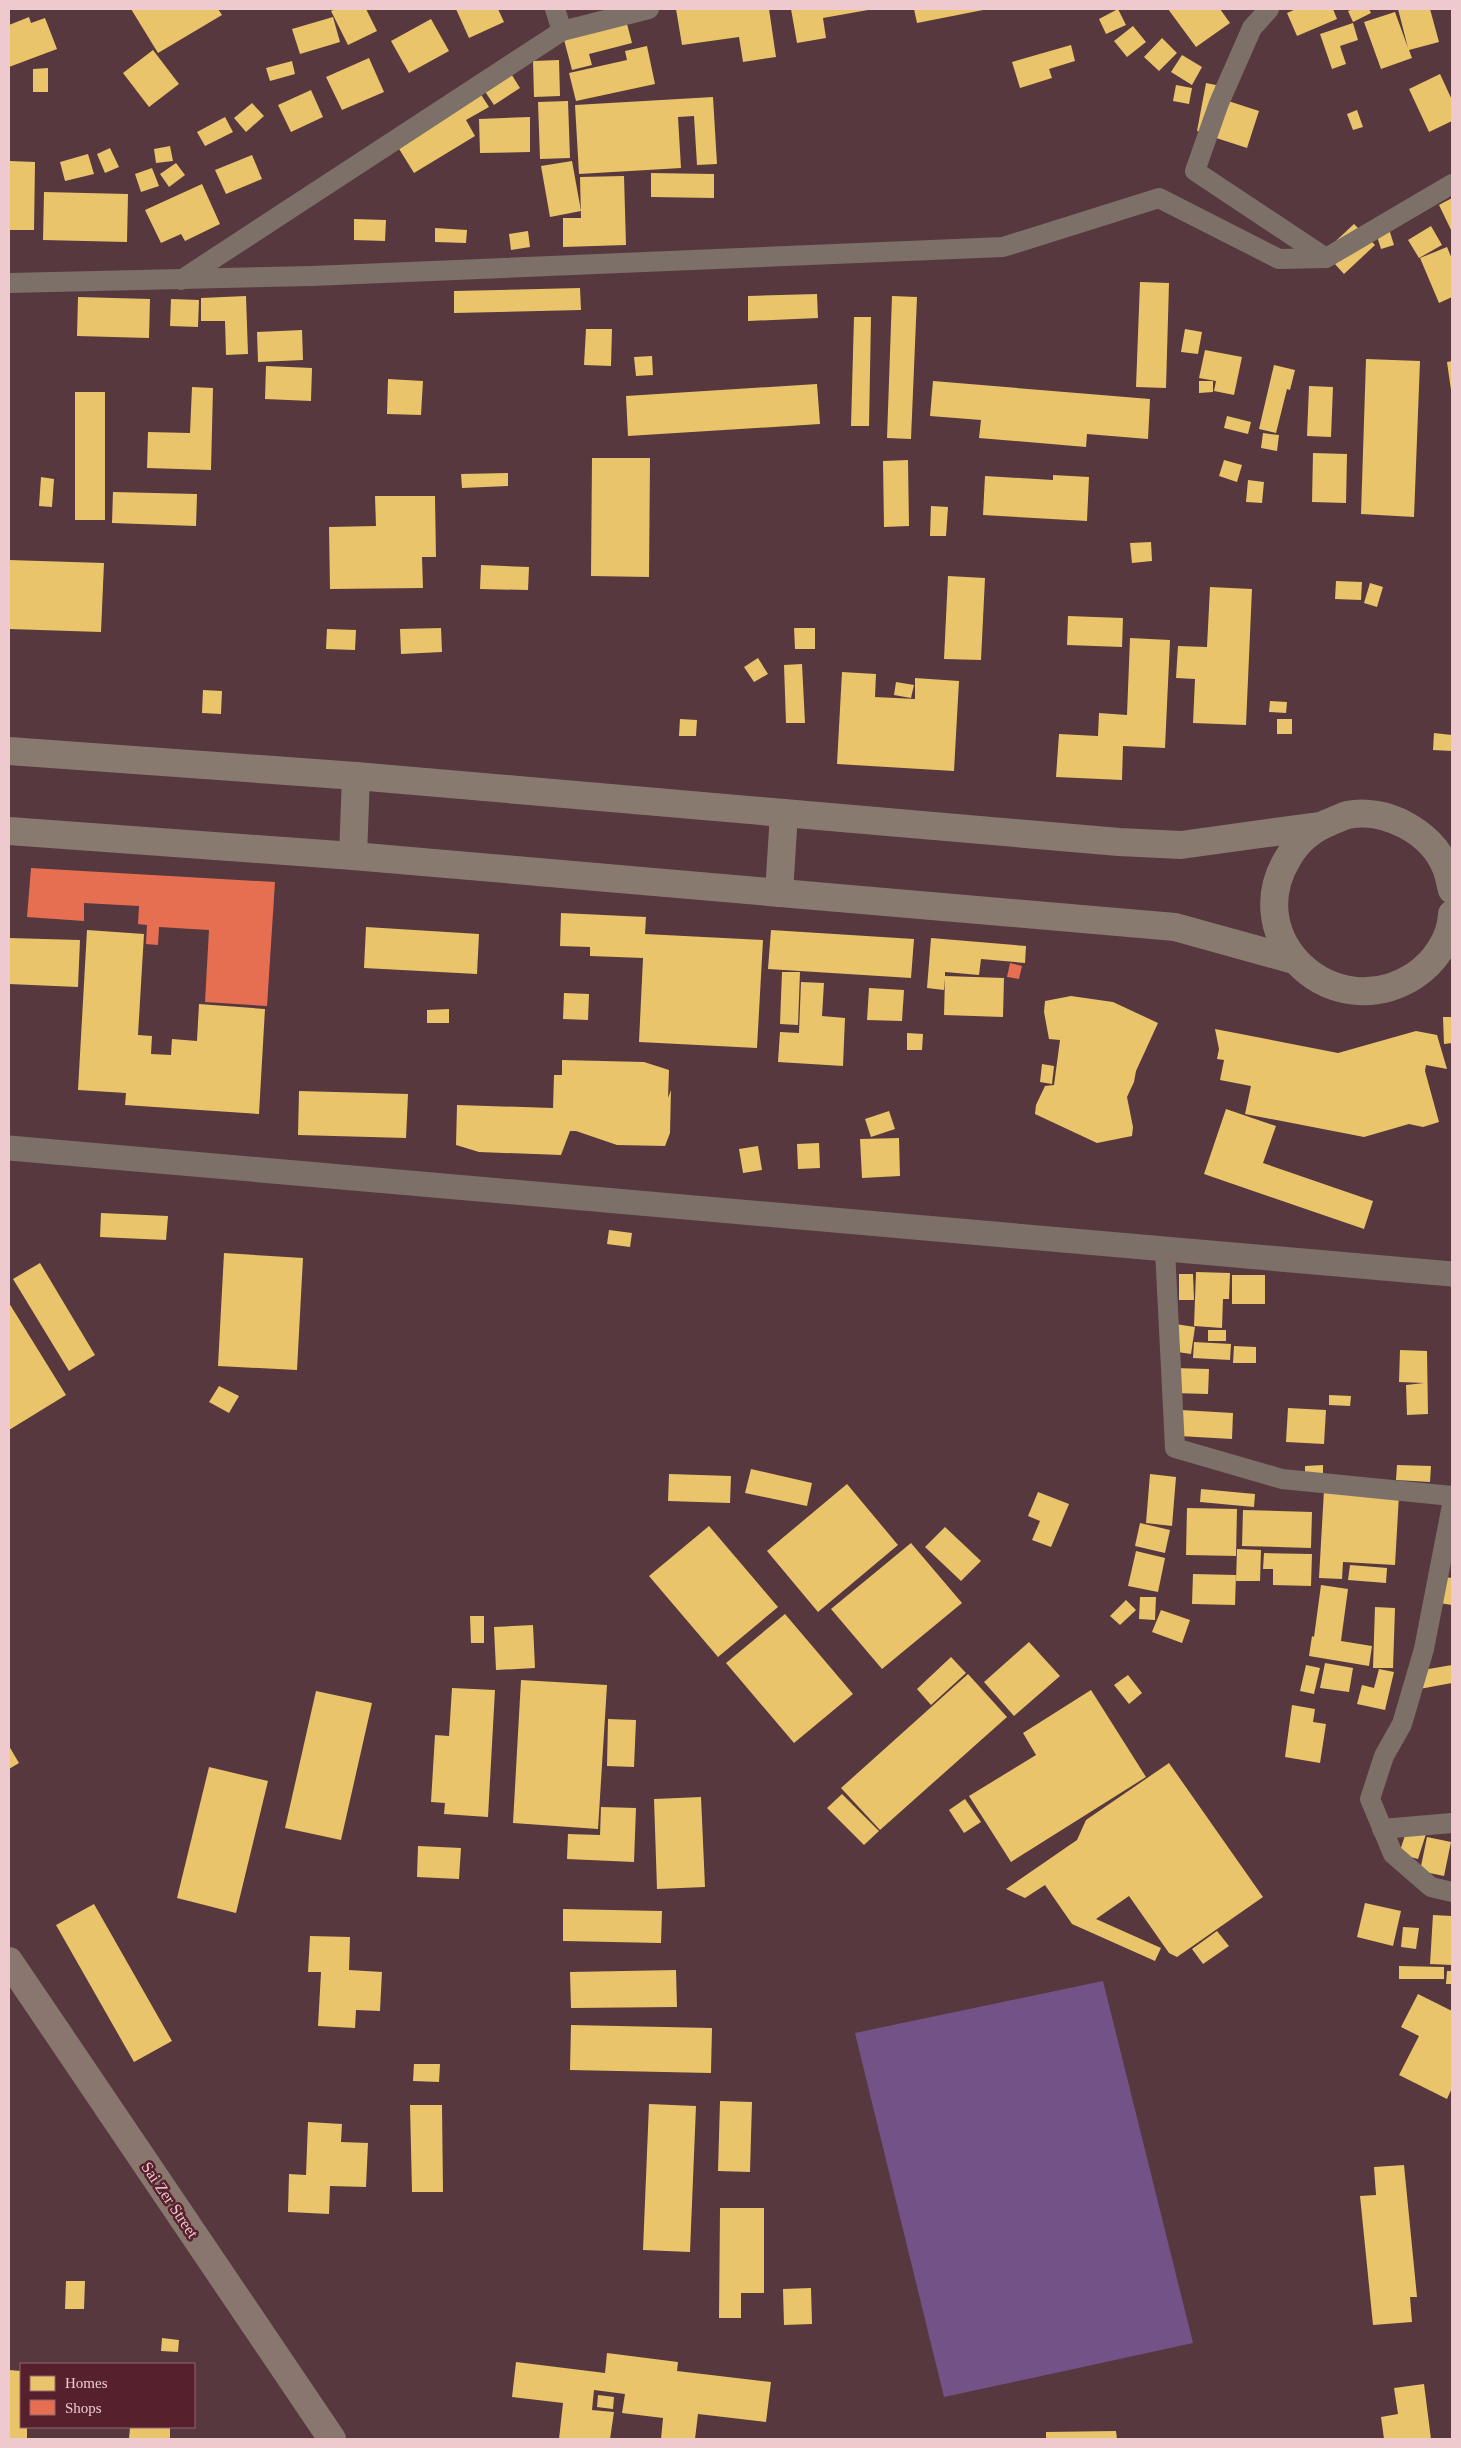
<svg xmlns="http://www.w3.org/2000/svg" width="1461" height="2448" viewBox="0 0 1461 2448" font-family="Georgia,serif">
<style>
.green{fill:#735387}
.homes{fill:#e9c46a}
.shops{fill:#e76f51}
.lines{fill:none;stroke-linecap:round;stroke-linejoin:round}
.minor{stroke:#7d7068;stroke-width:20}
.tertiary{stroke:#7d7068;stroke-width:25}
.secondary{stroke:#897a70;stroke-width:28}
.trunk{stroke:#89766f;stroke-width:28}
.labels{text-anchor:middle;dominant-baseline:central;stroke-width:5;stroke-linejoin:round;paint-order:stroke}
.street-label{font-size:16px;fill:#eecacf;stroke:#57202d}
</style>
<rect width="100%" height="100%" fill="#56383e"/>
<!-- green -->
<polygon class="green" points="1103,1981 1193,2343 944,2397 855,2033"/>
<!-- homes -->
<g class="homes">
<polygon points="131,9 218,9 222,15 158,53"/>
<polygon points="336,9 366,9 377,31 348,45 331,11"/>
<polygon points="456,9 498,9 504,22 469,38"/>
<polygon points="676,9 769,9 776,57 743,62 739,37 682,45"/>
<polygon points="791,9 868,9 868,10 823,18 826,38 797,43"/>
<polygon points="914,9 983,9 983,10 917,23"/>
<polygon points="1118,9 1126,25 1106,34 1099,19"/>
<polygon points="1168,9 1220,9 1230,23 1196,47"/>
<polygon points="1296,9 1333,9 1337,19 1297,36 1287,13"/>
<polygon points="1353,9 1369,9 1371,13 1353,22 1348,11"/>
<polygon points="1398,9 1430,9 1439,42 1409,50 1412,58 1381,69 1364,22 1395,12 1408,48"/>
<polygon points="29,17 31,23 45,18 57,49 9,67 9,25"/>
<polygon points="333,17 340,42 300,54 292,29"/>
<polygon points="431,19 449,51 409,73 391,41"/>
<polygon points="626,20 632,43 589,54 592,65 572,70 563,36"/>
<polygon points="1353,23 1358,40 1340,46 1346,64 1332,69 1320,34"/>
<polygon points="1133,26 1146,42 1127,57 1114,41"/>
<polygon points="1162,38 1177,53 1159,71 1144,57"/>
<polygon points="1071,45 1075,61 1049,69 1052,78 1020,88 1012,62"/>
<polygon points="647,46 655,84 576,101 569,73 627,60 625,51"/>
<polygon points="153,50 179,84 149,107 123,73"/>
<polygon points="1182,55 1202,67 1192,85 1171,72"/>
<polygon points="369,58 384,92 342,110 326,77"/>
<polygon points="559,60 560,96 534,97 533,61"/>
<polygon points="292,61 295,74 270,81 266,68"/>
<polygon points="48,68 48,92 33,92 33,69"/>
<polygon points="510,72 520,88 494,105 484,90"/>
<polygon points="1440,74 1452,100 1452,121 1429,132 1409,89"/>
<polygon points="1206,83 1216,85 1208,133 1197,131"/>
<polygon points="1176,85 1192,88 1189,104 1173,101"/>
<polygon points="311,90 323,117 291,132 278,105"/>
<polygon points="480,93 489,107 466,120 475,136 414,173 396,144"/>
<polygon points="713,97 717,164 697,165 694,116 678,117 681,168 579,174 575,105"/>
<polygon points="1219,98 1259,111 1247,148 1207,135"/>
<polygon points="568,101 570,158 540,159 538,102"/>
<polygon points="252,103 264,116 246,132 234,118"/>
<polygon points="1357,110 1363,127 1353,130 1347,114"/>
<polygon points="225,117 233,132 205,146 197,132"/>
<polygon points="530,117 530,152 480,153 479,119"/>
<polygon points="170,146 173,161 156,163 154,149"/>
<polygon points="110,148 119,167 105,173 97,154"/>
<polygon points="88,154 94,174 65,181 60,162"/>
<polygon points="252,155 262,179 226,194 215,170"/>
<polygon points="10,161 35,162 34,230 9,230"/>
<polygon points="572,161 581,211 550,217 541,166"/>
<polygon points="176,163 185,175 169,187 160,174"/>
<polygon points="152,168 159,186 141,192 135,174"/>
<polygon points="651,173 714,174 714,198 651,197"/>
<polygon points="624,176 626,245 563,247 563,218 581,218 580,177"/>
<polygon points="202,184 220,224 185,241 181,234 161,243 145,210"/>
<polygon points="44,192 128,194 127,242 43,240"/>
<polygon points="1452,198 1452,232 1439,205"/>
<polygon points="354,219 386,220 385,241 354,240"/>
<polygon points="1354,224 1375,245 1344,274 1324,252"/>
<polygon points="1431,226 1442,245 1419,258 1408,240"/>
<polygon points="435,228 467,230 466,243 435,242"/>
<polygon points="1389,229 1394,245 1381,249 1376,233"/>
<polygon points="528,231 530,247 511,250 509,234"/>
<polygon points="1447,247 1452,259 1452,297 1439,303 1420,258"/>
<polygon points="1140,282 1169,283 1166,388 1136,387"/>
<polygon points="580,288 581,310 454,313 454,291"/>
<polygon points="817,294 818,318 748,321 748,296"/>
<polygon points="246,296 248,354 226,355 225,321 201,321 201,298"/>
<polygon points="892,296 917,297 911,439 887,438"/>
<polygon points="78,297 150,299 149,338 77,336"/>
<polygon points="171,299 199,300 198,327 170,326"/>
<polygon points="854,317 871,317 869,426 851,426"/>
<polygon points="586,329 612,329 611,366 584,365"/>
<polygon points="1185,329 1202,332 1198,354 1181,352"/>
<polygon points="302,330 303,360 258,362 257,332"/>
<polygon points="1205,350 1242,357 1234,395 1214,391 1216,381 1199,378"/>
<polygon points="652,356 653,375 636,376 634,357"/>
<polygon points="1366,359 1420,361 1414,517 1361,514"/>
<polygon points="1452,361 1452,390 1451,390 1447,362"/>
<polygon points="1274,365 1295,370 1290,390 1287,389 1276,433 1259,429"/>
<polygon points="266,366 312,368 311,401 265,399"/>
<polygon points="388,379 423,381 421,415 387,414"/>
<polygon points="933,381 1150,399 1148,439 1087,434 1086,447 979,438 981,420 930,416"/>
<polygon points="1199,381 1213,381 1213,392 1199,393"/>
<polygon points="817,384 820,424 628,436 626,396"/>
<polygon points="1309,386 1333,387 1331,437 1307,436"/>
<polygon points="192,387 213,388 211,470 147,468 148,432 190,433"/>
<rect x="75" y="392" width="30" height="128"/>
<polygon points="1227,416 1251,422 1248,434 1224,428"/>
<polygon points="1263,433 1279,435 1277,451 1261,448"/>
<polygon points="1313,453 1347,454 1346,503 1312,502"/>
<polygon points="592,458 650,458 649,577 591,576"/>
<polygon points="908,460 909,526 884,527 883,461"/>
<polygon points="1224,460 1242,465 1237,482 1219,476"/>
<polygon points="508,473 508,486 462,488 461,474"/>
<polygon points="1053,475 1089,477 1087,521 983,515 985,476 1053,480"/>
<polygon points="41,477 54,479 52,507 39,506"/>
<polygon points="1248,480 1264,482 1262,503 1246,502"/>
<polygon points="113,492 197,494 196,526 112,523"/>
<polygon points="375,496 435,496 436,557 422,557 423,588 330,589 329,527 376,526"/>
<polygon points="931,506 948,507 946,536 930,536"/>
<polygon points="1151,542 1152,561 1132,563 1130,543"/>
<polygon points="9,560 104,563 101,632 9,629"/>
<polygon points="481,565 529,567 528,590 480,589"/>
<polygon points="948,576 985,578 981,660 944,659"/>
<polygon points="1336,581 1362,582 1361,600 1335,599"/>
<polygon points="1370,583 1383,587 1377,607 1364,603"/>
<polygon points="1210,587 1252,589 1246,725 1193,723 1195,679 1176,678 1178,646 1207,647"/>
<polygon points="1068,616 1123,618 1122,647 1067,645"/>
<polygon points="441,628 442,652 401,654 400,629"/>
<polygon points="794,628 815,628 815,649 795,649"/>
<polygon points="327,629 356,630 355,650 326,649"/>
<polygon points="1130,638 1170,640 1165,748 1123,746 1122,780 1056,777 1059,734 1098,736 1099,713 1127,715"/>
<polygon points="758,658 768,674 754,682 744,667"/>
<polygon points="802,664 805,723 786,723 784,665"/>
<polygon points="842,672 876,674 875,697 915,699 915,678 959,681 954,771 837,764"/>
<polygon points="896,682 914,685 911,698 894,695"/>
<polygon points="203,690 222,691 221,714 202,713"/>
<polygon points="1270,701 1287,702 1286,713 1269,712"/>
<polygon points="680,719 697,720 696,736 679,736"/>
<rect x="1277" y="719" width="15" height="15"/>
<polygon points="1434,733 1452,735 1452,751 1433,750"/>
<polygon points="561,913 646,917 645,934 763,940 757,1048 639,1042 643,958 590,956 590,947 560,946"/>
<polygon points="366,927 479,934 477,974 364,968"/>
<polygon points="87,930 144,934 138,1035 152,1036 151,1054 171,1055 172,1039 197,1041 199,1004 265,1009 259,1114 125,1105 126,1093 78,1090"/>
<polygon points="771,930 914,939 911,978 768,969"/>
<polygon points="9,938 80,940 78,987 9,984"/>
<polygon points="931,938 1026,946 1025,963 981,959 979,975 945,972 945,976 1004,978 1003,1017 944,1015 945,978 944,990 927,988"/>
<polygon points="782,972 800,972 798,1025 780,1024"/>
<polygon points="801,982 824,983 822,1016 845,1018 843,1066 778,1062 780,1032 799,1033"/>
<polygon points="869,988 904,990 902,1021 867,1020"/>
<polygon points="564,993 589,994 588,1020 563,1019"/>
<polygon points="1071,996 1113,1002 1158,1023 1136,1071 1134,1082 1127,1097 1133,1127 1132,1136 1097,1143 1035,1114 1036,1105 1045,1086 1054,1085 1060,1040 1049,1039 1044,1012 1045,1001"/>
<polygon points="449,1009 449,1023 427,1023 427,1010"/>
<polygon points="1443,1017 1452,1017 1452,1043 1444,1044"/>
<polygon points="1215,1029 1338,1053 1416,1031 1437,1035 1447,1069 1426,1065 1425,1071 1439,1122 1423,1127 1409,1124 1364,1137 1245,1114 1251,1086 1220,1080 1224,1060 1217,1059 1219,1049"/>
<polygon points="907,1033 923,1034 922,1050 907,1050"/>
<polygon points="562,1060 644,1062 669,1070 668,1098 671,1090 670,1133 665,1146 617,1145 576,1131 570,1131 561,1155 479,1152 456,1145 457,1105 553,1108 554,1075 562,1075"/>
<polygon points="1042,1064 1054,1066 1052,1084 1040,1082"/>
<polygon points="299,1091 408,1094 406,1138 298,1135"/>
<polygon points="1226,1109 1276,1126 1263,1163 1373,1201 1364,1229 1204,1174"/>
<polygon points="889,1111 895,1129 871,1137 865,1119"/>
<polygon points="899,1138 900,1176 862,1178 860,1139"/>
<polygon points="819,1143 820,1168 798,1169 797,1144"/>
<polygon points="758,1146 762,1170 743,1173 739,1149"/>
<polygon points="101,1213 168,1216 166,1240 100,1237"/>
<polygon points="609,1230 632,1233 630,1247 607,1244"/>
<polygon points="224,1253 303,1258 297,1370 218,1366"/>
<polygon points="40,1263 95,1355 69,1371 13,1279"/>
<polygon points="1196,1272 1230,1273 1229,1299 1223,1299 1222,1328 1194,1326"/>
<polygon points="1179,1274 1193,1274 1194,1300 1179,1300"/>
<rect x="1232" y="1275" width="33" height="29"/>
<polygon points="9,1303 66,1395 9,1430"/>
<polygon points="1175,1324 1195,1327 1191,1354 1171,1351"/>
<rect x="1208" y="1330" width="18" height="11"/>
<polygon points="1194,1342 1231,1344 1230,1360 1193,1358"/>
<polygon points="1234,1346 1256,1347 1256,1363 1233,1363"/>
<polygon points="1400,1350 1427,1351 1428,1414 1407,1415 1406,1385 1424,1383 1399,1382"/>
<polygon points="1174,1368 1209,1369 1208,1394 1173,1393"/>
<polygon points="219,1386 239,1396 229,1413 209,1402"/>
<polygon points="1329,1395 1351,1396 1350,1406 1329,1405"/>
<polygon points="1288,1408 1326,1410 1324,1444 1286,1442"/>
<polygon points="1181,1410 1233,1413 1232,1439 1179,1436"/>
<polygon points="1323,1465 1323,1475 1305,1475 1305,1466"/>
<polygon points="1397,1465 1431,1466 1430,1482 1396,1480"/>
<polygon points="751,1469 812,1483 807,1506 745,1493"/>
<polygon points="669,1474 731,1476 730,1503 668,1501"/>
<polygon points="1150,1474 1176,1477 1172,1526 1146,1523"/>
<polygon points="847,1484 898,1545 818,1612 767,1551"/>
<polygon points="1201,1489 1255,1494 1254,1507 1200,1502"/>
<polygon points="1324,1490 1399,1495 1395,1565 1343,1562 1342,1579 1319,1578"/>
<polygon points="1038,1492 1069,1504 1051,1547 1032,1540 1040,1521 1028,1516"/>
<polygon points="1187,1508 1237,1509 1236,1556 1186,1555"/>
<polygon points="1243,1510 1312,1512 1311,1548 1242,1546"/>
<polygon points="1140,1523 1170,1530 1165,1553 1135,1546"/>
<polygon points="709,1526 778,1607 718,1657 649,1576"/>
<polygon points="945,1527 981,1561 961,1581 925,1547"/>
<polygon points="911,1543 962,1603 882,1669 831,1609"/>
<polygon points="1237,1549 1261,1550 1260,1581 1236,1581"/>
<polygon points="1136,1551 1165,1558 1158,1592 1128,1586"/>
<polygon points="1264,1553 1312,1554 1311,1586 1273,1585 1273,1569 1263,1569"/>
<polygon points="1350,1565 1387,1568 1386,1583 1348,1580"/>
<polygon points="1193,1574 1236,1575 1235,1605 1192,1604"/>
<polygon points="1437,1576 1452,1578 1452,1605 1433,1602"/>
<polygon points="1321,1585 1348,1589 1341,1641 1372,1646 1369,1666 1309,1656 1312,1636 1314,1637"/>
<polygon points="1140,1597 1156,1597 1155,1620 1139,1619"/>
<polygon points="1126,1600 1136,1610 1120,1625 1110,1616"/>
<polygon points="1375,1607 1395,1608 1393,1668 1373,1668"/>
<polygon points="1161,1610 1190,1620 1182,1643 1152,1632"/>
<polygon points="785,1614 853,1694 794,1743 726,1663"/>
<polygon points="470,1616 484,1616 484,1643 471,1643"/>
<polygon points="533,1625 535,1668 496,1670 494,1627"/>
<polygon points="1029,1642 1060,1676 1014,1716 984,1682"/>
<polygon points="951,1657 966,1673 931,1705 917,1689"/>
<polygon points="1325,1663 1353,1668 1349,1692 1320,1688"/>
<polygon points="1306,1665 1320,1668 1314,1694 1300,1691"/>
<polygon points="1452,1665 1452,1683 1414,1690 1411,1672"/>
<polygon points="1379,1669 1394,1672 1385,1710 1357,1704 1362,1685 1374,1688"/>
<polygon points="968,1674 1007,1717 880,1830 841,1788"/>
<polygon points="1128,1675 1142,1693 1129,1704 1114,1685"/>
<polygon points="521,1680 607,1685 598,1829 513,1823"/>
<polygon points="452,1688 495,1690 488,1817 444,1814 445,1803 431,1802 435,1735 449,1736"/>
<polygon points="1091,1690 1146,1777 1011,1862 969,1796 1036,1755 1023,1733"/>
<polygon points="316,1691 372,1703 341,1840 285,1828"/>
<polygon points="1292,1705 1315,1709 1313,1722 1326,1724 1320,1763 1285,1757"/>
<polygon points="608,1719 636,1720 634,1767 607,1766"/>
<polygon points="9,1746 19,1763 9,1769"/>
<polygon points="1169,1763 1263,1897 1177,1957 1169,1953 1129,1896 1096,1919 1161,1948 1155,1961 1072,1924 1045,1885 1025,1898 1006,1889 1077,1840 1086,1820"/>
<polygon points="209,1767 268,1781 236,1913 177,1898"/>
<polygon points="842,1794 879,1831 864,1845 827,1808"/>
<polygon points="701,1797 705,1887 657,1889 654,1799"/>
<polygon points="965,1799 981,1822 964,1833 949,1810"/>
<polygon points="601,1807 636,1808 634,1862 567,1859 568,1834 600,1835"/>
<polygon points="1407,1829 1426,1834 1418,1859 1399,1854"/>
<polygon points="1427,1837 1451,1842 1444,1876 1420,1871"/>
<polygon points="418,1846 461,1848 459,1879 417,1877"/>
<polygon points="1365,1903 1401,1911 1393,1946 1357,1937"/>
<polygon points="94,1904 172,2041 134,2062 56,1925"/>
<polygon points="563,1909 662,1911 661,1943 563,1941"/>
<polygon points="1433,1915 1452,1916 1452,1965 1430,1964"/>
<polygon points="1403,1927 1419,1928 1416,1949 1401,1947"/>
<polygon points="1217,1931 1229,1946 1203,1964 1192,1949"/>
<polygon points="310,1936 350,1937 349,1970 382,1972 380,2011 356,2010 355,2028 318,2026 321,1972 308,1972"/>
<polygon points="1399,1966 1444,1967 1444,1979 1399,1979"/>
<polygon points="676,1970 677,2007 571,2008 570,1972"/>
<polygon points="1447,1971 1452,1971 1452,1984 1446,1984"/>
<polygon points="1418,1994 1452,2011 1452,2088 1447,2099 1399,2075 1419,2036 1401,2027"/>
<polygon points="571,2025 712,2028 711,2073 570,2070"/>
<polygon points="414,2064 440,2064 439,2082 413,2081"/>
<polygon points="720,2101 752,2102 750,2172 718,2171"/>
<polygon points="649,2104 696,2106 690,2252 643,2250"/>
<polygon points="410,2105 442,2105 443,2192 412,2192"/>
<polygon points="308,2122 342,2124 341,2142 368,2143 366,2187 330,2186 329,2214 288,2212 289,2174 306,2175"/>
<polygon points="1404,2165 1417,2297 1410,2297 1412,2322 1373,2325 1360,2196 1376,2195 1374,2167"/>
<polygon points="720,2208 764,2208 764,2293 741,2293 741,2318 719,2318"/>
<polygon points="66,2281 85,2281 84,2309 65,2309"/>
<polygon points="811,2288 812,2324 784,2325 783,2289"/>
<polygon points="162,2338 179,2340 178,2352 161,2351"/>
<polygon points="607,2353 678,2362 677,2371 771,2382 766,2422 698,2414 695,2439 661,2439 663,2418 622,2413 625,2394 594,2390 592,2410 614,2412 610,2439 559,2439 563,2403 512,2397 516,2362 605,2373"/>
<polygon points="9,2370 21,2371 21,2427 27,2427 27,2439 9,2439"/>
<polygon points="1424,2384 1431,2439 1384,2439 1381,2417 1398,2414 1394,2388"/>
<polygon points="598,2395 614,2397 613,2409 597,2407"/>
<polygon points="130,2427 170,2427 170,2439 129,2439"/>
<polygon points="1116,2431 1117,2439 1046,2439 1046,2432"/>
</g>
<!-- shops -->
<g class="shops">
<polygon points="31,868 275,882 267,1006 205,1002 209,930 159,927 158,945 146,944 147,925 138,924 139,906 84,903 84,921 27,917"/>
<polygon points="1010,963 1022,966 1019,979 1007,977"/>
</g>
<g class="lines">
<!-- minor -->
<g class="minor">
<polyline points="555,9 562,31"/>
<polyline points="1269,9 1252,28 1219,103 1195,171 1326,258 1452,184"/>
<polyline points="181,280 562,31 649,9"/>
<polyline points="9,283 312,276 1003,247 1159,198 1279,259 1326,258"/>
<polyline points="1165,1250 1175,1448 1282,1479 1452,1496"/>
<polyline points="1452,1505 1424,1649 1402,1724 1384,1756 1370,1799 1393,1854 1431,1887 1452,1892"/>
<polyline points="1382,1829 1452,1823"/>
</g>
<!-- tertiary -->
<polyline class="tertiary" points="9,1148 1452,1274"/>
<!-- secondary -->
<g class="secondary">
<polyline points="9,751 356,776 1119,842 1181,845 1319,826"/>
<polyline points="9,831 353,856 1175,927 1294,960"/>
<polyline points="353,856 356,776"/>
<path d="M1452,890C1450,883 1449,875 1446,868C1432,832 1385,807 1347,815C1341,817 1335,820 1330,822C1312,829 1297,842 1288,858C1238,940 1334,1027 1414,976C1434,963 1451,939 1452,914"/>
<polyline points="779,893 784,813"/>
</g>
<!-- trunk -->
<polyline class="trunk" points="9,1961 332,2439"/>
</g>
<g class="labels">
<!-- street labels -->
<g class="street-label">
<text transform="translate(170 2200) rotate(56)">Sai Zer Street</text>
</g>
</g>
<!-- border -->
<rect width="1461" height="2448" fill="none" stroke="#eecacf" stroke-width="20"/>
<!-- legend -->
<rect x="20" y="2363" width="175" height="65" fill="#57202d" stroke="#93646e"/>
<rect x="30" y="2376" width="25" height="15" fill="#e9c46a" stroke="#93646e"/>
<text x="65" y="2388" font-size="15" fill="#eecacf">Homes</text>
<rect x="30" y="2400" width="25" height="15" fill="#e76f51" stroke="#93646e"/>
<text x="65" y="2413" font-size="15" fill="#eecacf">Shops</text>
</svg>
